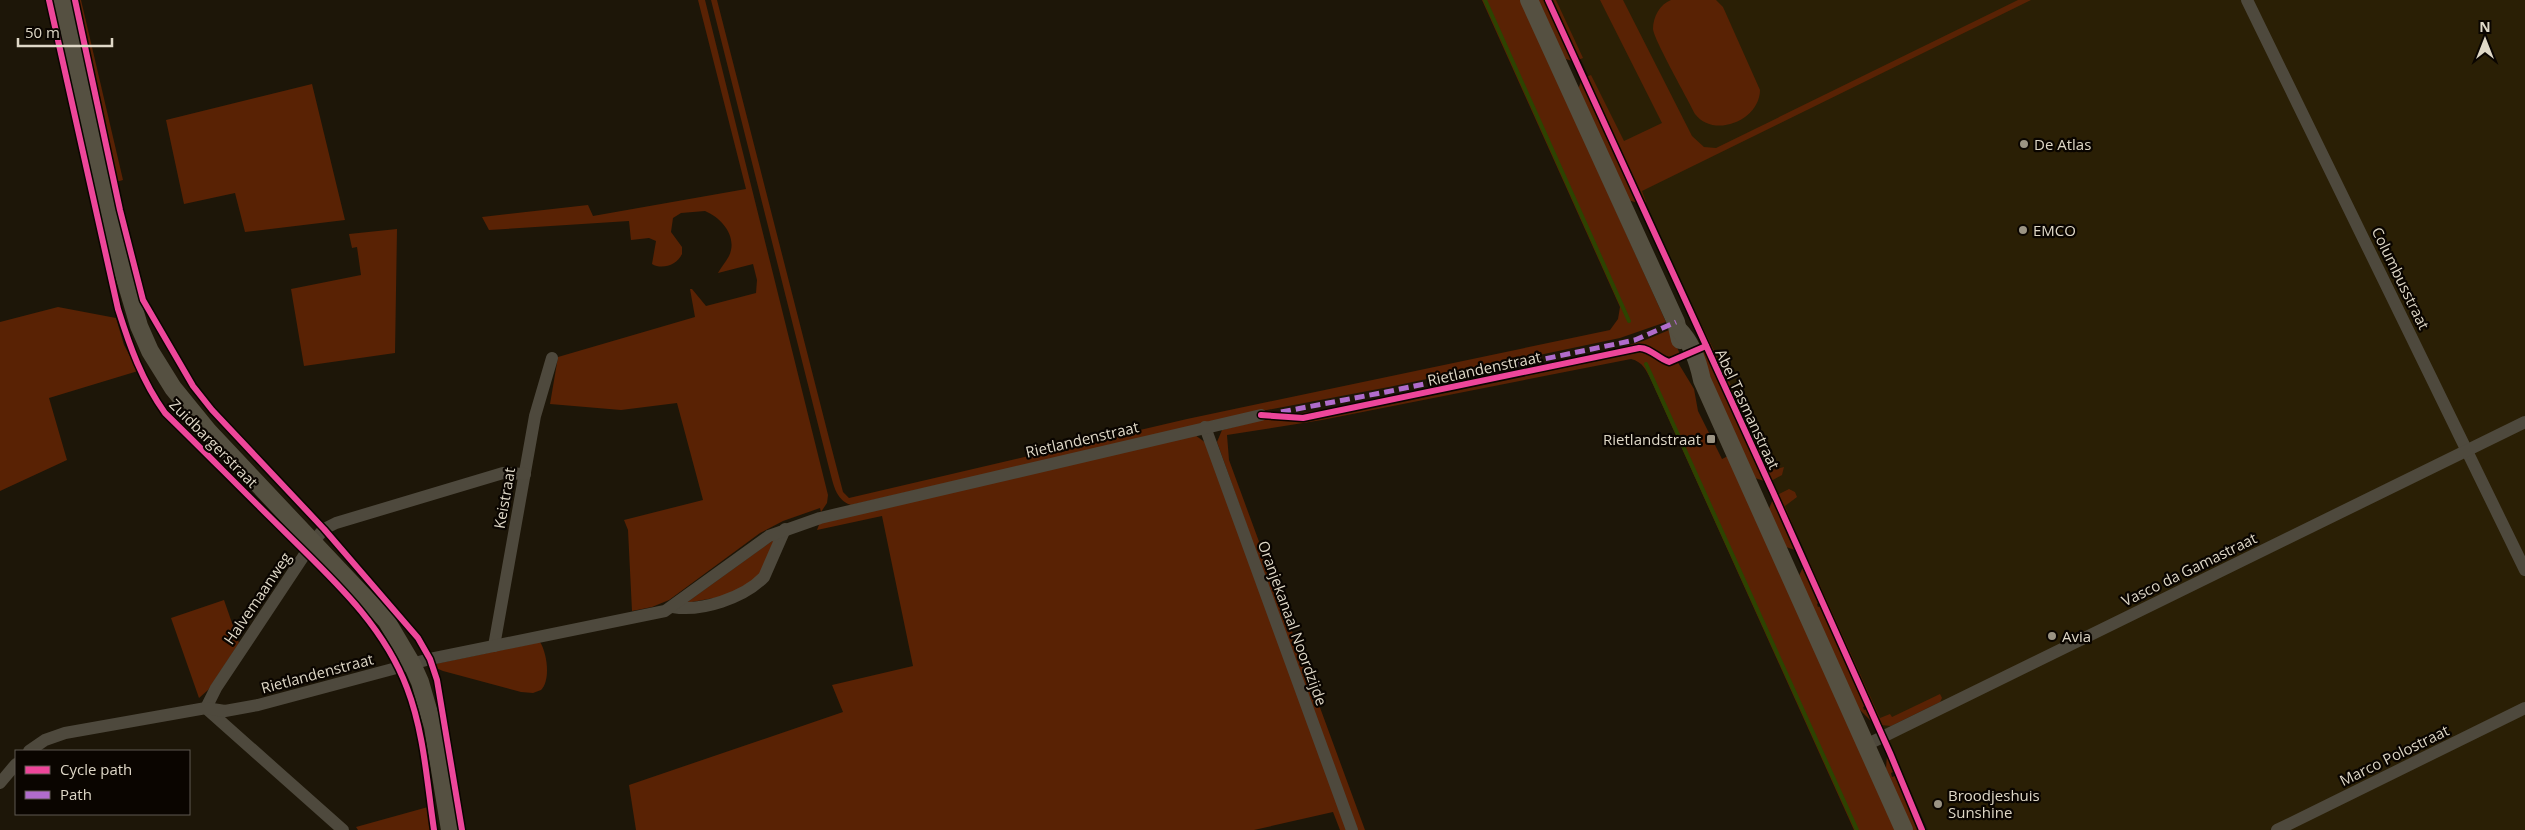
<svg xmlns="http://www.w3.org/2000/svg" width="2525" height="830" viewBox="0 0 2525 830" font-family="'Open Sans',sans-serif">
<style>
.built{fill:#2a1f05}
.green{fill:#592204}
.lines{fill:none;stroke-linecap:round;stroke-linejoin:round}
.stream{stroke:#2d4401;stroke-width:4}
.street{stroke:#4e493d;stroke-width:12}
.secondary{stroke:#555041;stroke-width:18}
.quiet{stroke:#b06ccc;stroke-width:5;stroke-dasharray:10 5;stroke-linecap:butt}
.cycleway-casing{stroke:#0a0500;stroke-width:9}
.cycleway{stroke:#ed469a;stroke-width:6}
.poi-dot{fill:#9b9484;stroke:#0a0500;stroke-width:2}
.labels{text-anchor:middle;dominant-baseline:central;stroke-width:4.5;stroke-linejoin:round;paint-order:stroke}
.poi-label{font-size:15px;fill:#dfd8c7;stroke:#0a0500;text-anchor:start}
.street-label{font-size:15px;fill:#dfd8c7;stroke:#0a0500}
</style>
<rect width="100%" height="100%" fill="#1d1608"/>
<!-- built -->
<polygon class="built" points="1554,0 2525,0 2525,830 1928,830"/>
<!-- green -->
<g class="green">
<polygon points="77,0 81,0 123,180 116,182"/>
<path d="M698,0H705L828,495L827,503L821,512L820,508L783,521L760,533L669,600L652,607L632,611L628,530L624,520L703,500L677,403L621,410L550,404L558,357L695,317L690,289H692L706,306L756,293L757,280L753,264L718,273C721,267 726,262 729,256C738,237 722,218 705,211L681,213L673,218L671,232L682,247V254C677,265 662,270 652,264L656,241L649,238L631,240L629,221L489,230L482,217L588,205L593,216L746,189Z"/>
<path d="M711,0H717L830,442L843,492L849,498L1187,419L1610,330L1618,319L1620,307L1482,0H1521L1666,322L1620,338L1389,387L1246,414L851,505C835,500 833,482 829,468Z"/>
<polygon points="1536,0 1544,0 1572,61 1563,58"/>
<polygon points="1551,0 1556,0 1583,58 1578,60"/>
<polygon points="1600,0 1623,0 1692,136 1704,147 1716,148 2018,0 2031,0 1642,191 1646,202 1644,204 1586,77 1591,75 1624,141 1662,123"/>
<path d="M1671,0H1716L1723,7L1760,90C1760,120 1714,139 1695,114C1688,99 1654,40 1653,29C1653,17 1660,4 1671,0Z"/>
<polygon points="1581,81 1638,203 1628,200 1578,90"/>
<polygon points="312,84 345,220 245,232 235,193 184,204 166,120"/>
<polygon points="397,229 395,353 304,366 291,289 361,275 357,247 352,248 349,234"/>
<polygon points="1658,235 1772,470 1784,467 1782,475 1771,481"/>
<polygon points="58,307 116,318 124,345 138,371 49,398 67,460 0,491 0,322"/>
<path d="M1669,330L1680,354C1659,364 1657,344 1639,346L1349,408L1306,416H1285L1360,403L1612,350L1643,341Z"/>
<polygon points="1702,349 1705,350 1764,481 1752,477 1719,402 1699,350"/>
<path d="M1637,350L1644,351L1663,363L1677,361L1694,389L1698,411L1722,459L1728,456L1895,830H1854L1651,380C1646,370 1643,362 1631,359L1322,420L1227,435L1229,460L1365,830H1355L1217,442L1222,430L1261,420L1308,419Z"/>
<polygon points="1195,435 1206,443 1349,830 1340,830 1333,812 1254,830 636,830 629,785 843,712 832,685 913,666 882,516 817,530 820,522"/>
<polygon points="1789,489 1795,492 1797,497 1785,506 1799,540 1797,541 1777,495"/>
<polygon points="1773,499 1795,550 1783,546 1768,511"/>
<polygon points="779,536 762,576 725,596 686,603"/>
<polygon points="1809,561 1880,718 1890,714 1892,717 1940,694 1942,698 1940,702 1891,726 1880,725 1807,562"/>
<polygon points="1803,567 1819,602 1817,604 1818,607 1821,606 1865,706 1863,707 1864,710 1867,709 1873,723 1859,709 1798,578"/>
<polygon points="224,600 239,643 208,690 199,698 171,618"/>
<path d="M540,642C547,653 551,680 541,690L533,693L521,692L443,671L436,668L435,664Z"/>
<polygon points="1887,754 1893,772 1891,773 1892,777 1895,776 1919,830 1911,830 1886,769"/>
<polygon points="428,807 432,830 358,830 356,827"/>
</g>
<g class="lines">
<!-- stream -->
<g class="stream">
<polyline points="1485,0 1629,321"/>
<polyline points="1646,364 1857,830"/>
</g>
<!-- street -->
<g class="street">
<polyline points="2247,0 2525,570"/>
<polyline points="1205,427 1352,830"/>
<path d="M673,607C701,612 744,598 764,577L785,529"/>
<polyline points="494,646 535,416 552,358"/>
<polyline points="206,708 216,688 313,542 324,529 336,523 503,473 525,474"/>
<polyline points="208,710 343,830"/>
<polyline points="1866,745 2525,422"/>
<polyline points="29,751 45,740 65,733 206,708 225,711 258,705 430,659 665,611 769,536 820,518 1261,415"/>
<polyline points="0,783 16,764"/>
<polyline points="2277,830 2525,708"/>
</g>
<!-- secondary -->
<g class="secondary">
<polyline points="62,0 119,258 139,326 150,351 173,388 208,431 386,620 412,664 420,682 433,727 450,830"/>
<polyline points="1529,0 1676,322 1680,340"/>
<path d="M1679,330C1692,343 1698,361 1702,380L1904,830"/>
</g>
<!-- quiet -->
<polyline class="quiet" points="1281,412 1386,392 1635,340 1676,322"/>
<!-- cycleway casing -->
<g class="cycleway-casing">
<g id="cycleway">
<path d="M49,0L118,309C130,347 142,381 165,413C204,451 242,490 281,528C329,576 383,623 407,688C424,732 427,783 434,830"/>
<polyline points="75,0 120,210 143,300 193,386 212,410 324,529 418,638 430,659 437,680 462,830"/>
<polyline points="1548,0 1773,492 1890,753 1922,830"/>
<path d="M1261,415L1303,418L1639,348C1649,347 1659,359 1669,362L1706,346"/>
</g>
</g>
<!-- cycleway -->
<use href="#cycleway" class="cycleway"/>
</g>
<!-- markers -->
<g class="poi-dot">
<circle cx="2024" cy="144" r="5"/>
<circle cx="2023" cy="230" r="5"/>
<rect x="1706" y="434" width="10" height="10" rx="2.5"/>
<circle cx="2052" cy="636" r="5"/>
<circle cx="1938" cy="804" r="5"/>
</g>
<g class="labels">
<!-- poi labels -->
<g class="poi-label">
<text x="2034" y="144">De Atlas</text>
<text x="2033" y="230">EMCO</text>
<text x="1701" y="439" text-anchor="end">Rietlandstraat</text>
<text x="2062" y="636">Avia</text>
<text x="1948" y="795">Broodjeshuis<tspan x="1948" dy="17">Sunshine</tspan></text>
</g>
<!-- street labels -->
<g class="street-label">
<text transform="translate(2401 278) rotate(64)">Columbusstraat</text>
<text transform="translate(1484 368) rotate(-12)">Rietlandenstraat</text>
<text transform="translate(1748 409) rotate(65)">Abel Tasmanstraat</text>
<text transform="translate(1082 439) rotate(-13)">Rietlandenstraat</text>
<text transform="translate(214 443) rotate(45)">Zuidbargerstraat</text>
<text transform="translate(504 498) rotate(-80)">Keistraat</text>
<text transform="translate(2189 569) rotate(-26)">Vasco da Gamastraat</text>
<text transform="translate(257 598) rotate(-56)">Halvemaanweg</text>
<text transform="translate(1293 623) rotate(70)">Oranjekanaal Noordzijde</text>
<text transform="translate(317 673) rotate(-15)">Rietlandenstraat</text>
<text transform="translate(2394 755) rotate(-26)">Marco Polostraat</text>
</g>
</g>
<!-- legend -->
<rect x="15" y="750" width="175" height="65" fill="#0a0500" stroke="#5f5950"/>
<rect x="25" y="766" width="25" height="8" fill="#ed469a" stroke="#5f5950"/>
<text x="60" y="775" font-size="15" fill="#dfd8c7">Cycle path</text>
<rect x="25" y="791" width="25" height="8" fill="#b06ccc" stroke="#5f5950"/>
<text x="60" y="800" font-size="15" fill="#dfd8c7">Path</text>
<!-- north arrow -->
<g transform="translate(2485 40)" stroke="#0a0500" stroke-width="4" paint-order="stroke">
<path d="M0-4L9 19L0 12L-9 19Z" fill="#dfd8c7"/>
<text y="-8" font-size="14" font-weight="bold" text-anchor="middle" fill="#dfd8c7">N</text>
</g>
<!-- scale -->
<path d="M18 38v8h94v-8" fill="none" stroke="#dfd8c7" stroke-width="2.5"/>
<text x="25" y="38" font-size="15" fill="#dfd8c7" stroke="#0a0500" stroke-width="4" paint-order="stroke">50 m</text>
</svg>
